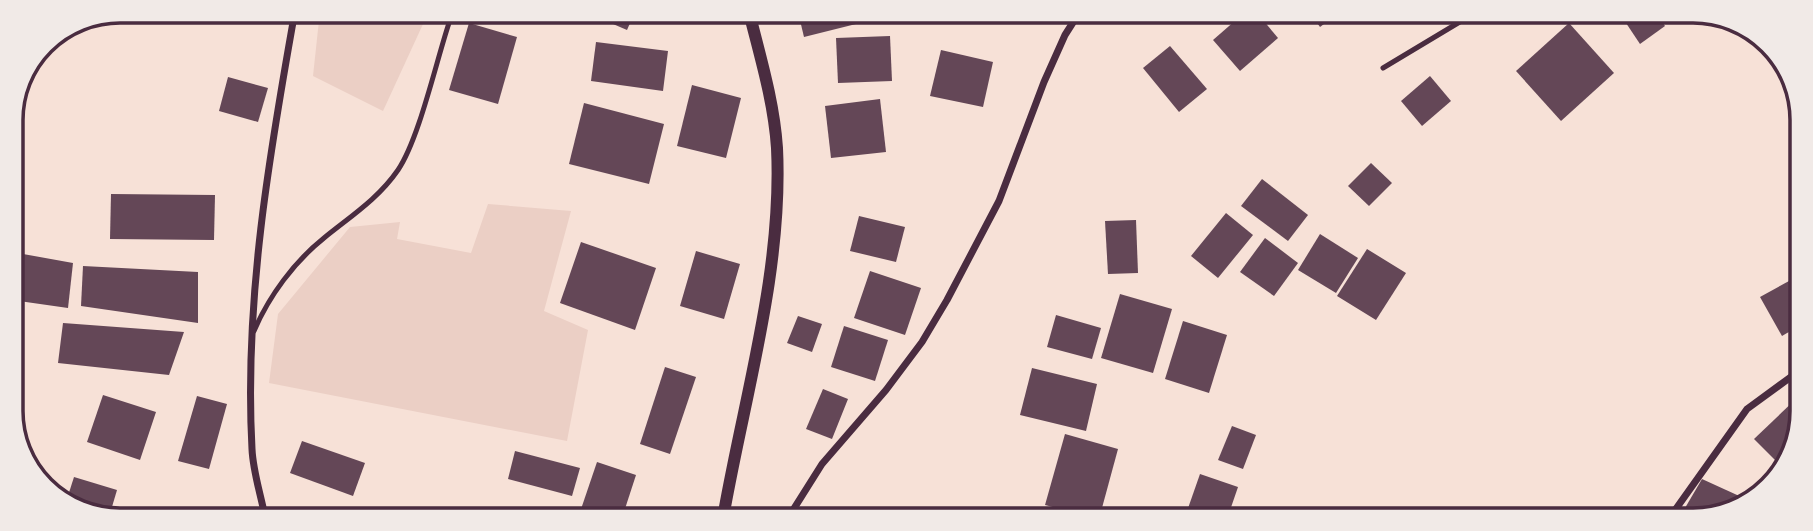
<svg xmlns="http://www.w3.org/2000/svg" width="1813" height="531" viewBox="0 0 1813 531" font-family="'Zilla Slab',serif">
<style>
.green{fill:#ebcfc5}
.building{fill:#644757}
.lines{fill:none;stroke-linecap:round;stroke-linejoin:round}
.service{stroke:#4a2c40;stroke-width:5}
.minor{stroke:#4a2c40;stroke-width:7}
.tertiary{stroke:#4a2c40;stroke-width:12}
.rim{fill:none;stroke:#4a2c40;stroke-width:3.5}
</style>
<rect width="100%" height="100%" fill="#f7e1d7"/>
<!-- green -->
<g class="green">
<polygon points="320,11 429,11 383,111 313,76"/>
<polygon points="488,204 571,211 544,311 588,330 567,441 269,383 278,314 350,227 400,222 397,239 471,253"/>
</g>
<!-- building -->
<g class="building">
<polygon points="585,12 635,12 627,30"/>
<polygon points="798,12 857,12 860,23 804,37"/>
<polygon points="1244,13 1257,13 1278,38 1240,71 1213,40"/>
<polygon points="1310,13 1339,13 1320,27"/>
<polygon points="1620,14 1657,14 1665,26 1640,44"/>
<polygon points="469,23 517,37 498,104 449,90"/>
<polygon points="1569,23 1614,73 1561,121 1516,71"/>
<polygon points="890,36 892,81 838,83 836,38"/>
<polygon points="596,42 668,51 663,91 591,81"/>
<polygon points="1170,46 1207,89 1179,112 1143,68"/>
<polygon points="941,50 993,62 983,107 930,96"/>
<polygon points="1430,76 1451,101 1422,126 1401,101"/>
<polygon points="228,77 268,88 258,122 219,111"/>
<polygon points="692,85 741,98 726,158 677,146"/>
<polygon points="880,99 886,152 831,158 825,106"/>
<polygon points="584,103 664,124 649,184 569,164"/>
<polygon points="1371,163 1392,183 1369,206 1348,186"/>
<polygon points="1262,179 1308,215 1288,241 1241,206"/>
<polygon points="111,194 215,195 214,240 110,239"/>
<polygon points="1226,213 1253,235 1218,278 1191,256"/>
<polygon points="859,216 905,227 896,262 850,251"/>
<polygon points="1136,220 1138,273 1108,274 1105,221"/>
<polygon points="1320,234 1358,258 1336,293 1298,270"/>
<polygon points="1265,238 1298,263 1274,296 1240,272"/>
<polygon points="581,242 656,268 635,330 560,303"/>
<polygon points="1367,249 1406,273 1376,320 1337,296"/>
<polygon points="696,251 740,264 724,319 680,306"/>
<polygon points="12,252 73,263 68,308 12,300"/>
<polygon points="83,266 198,272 198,323 81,306"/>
<polygon points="870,271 921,288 905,335 854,318"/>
<polygon points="1800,275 1799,326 1782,336 1760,297"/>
<polygon points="1120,294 1172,309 1153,373 1101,358"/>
<polygon points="1056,315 1101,328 1092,359 1047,347"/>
<polygon points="798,316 822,324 812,352 787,343"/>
<polygon points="1183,321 1227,335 1209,393 1165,379"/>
<polygon points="63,323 184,332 169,375 58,363"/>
<polygon points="844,326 888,340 875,381 831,367"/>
<polygon points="665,367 696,377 670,454 640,444"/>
<polygon points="1032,368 1097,384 1086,431 1020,415"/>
<polygon points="823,389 848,399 832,439 806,429"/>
<polygon points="103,395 156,412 140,460 87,442"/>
<polygon points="197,396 227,404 209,469 178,461"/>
<polygon points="1799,396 1799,439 1781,466 1754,439"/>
<polygon points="1232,426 1256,435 1243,469 1218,460"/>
<polygon points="1065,434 1118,449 1099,519 1045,505"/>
<polygon points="302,441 365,463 353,496 290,473"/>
<polygon points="515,451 580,468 572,496 508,479"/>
<polygon points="597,462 636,475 622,518 578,518"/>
<polygon points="1200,474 1238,487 1227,519 1202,519 1186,514"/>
<polygon points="74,477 117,490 109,517 92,517 66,502"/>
<polygon points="1702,479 1748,500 1700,520 1678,520"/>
</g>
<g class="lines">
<!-- service -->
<g class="service">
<polyline points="1383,68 1473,14"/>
<path d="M254,331C269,296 294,262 324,238C351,216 378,199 398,170C419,139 436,62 449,23L457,11"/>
</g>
<!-- minor -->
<g class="minor">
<path d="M265,517C261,495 253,472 252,449C244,302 269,156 295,11"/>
<polyline points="788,518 822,464 886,390 922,342 947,300 999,201 1044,82 1065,35 1079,13"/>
<polyline points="1668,520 1747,409 1799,371"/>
</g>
<!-- tertiary -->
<path class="tertiary" d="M723,518C744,397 783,272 777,148C774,102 760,56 749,12"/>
</g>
<!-- crop -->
<path d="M0 0H1813V531H0ZM120 23H1693A97 97 0 0 1 1790 120V411A97 97 0 0 1 1693 508H120A97 97 0 0 1 23 411V120A97 97 0 0 1 120 23Z" fill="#f1eae7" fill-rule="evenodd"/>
<path class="rim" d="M120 23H1693A97 97 0 0 1 1790 120V411A97 97 0 0 1 1693 508H120A97 97 0 0 1 23 411V120A97 97 0 0 1 120 23Z"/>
</svg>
